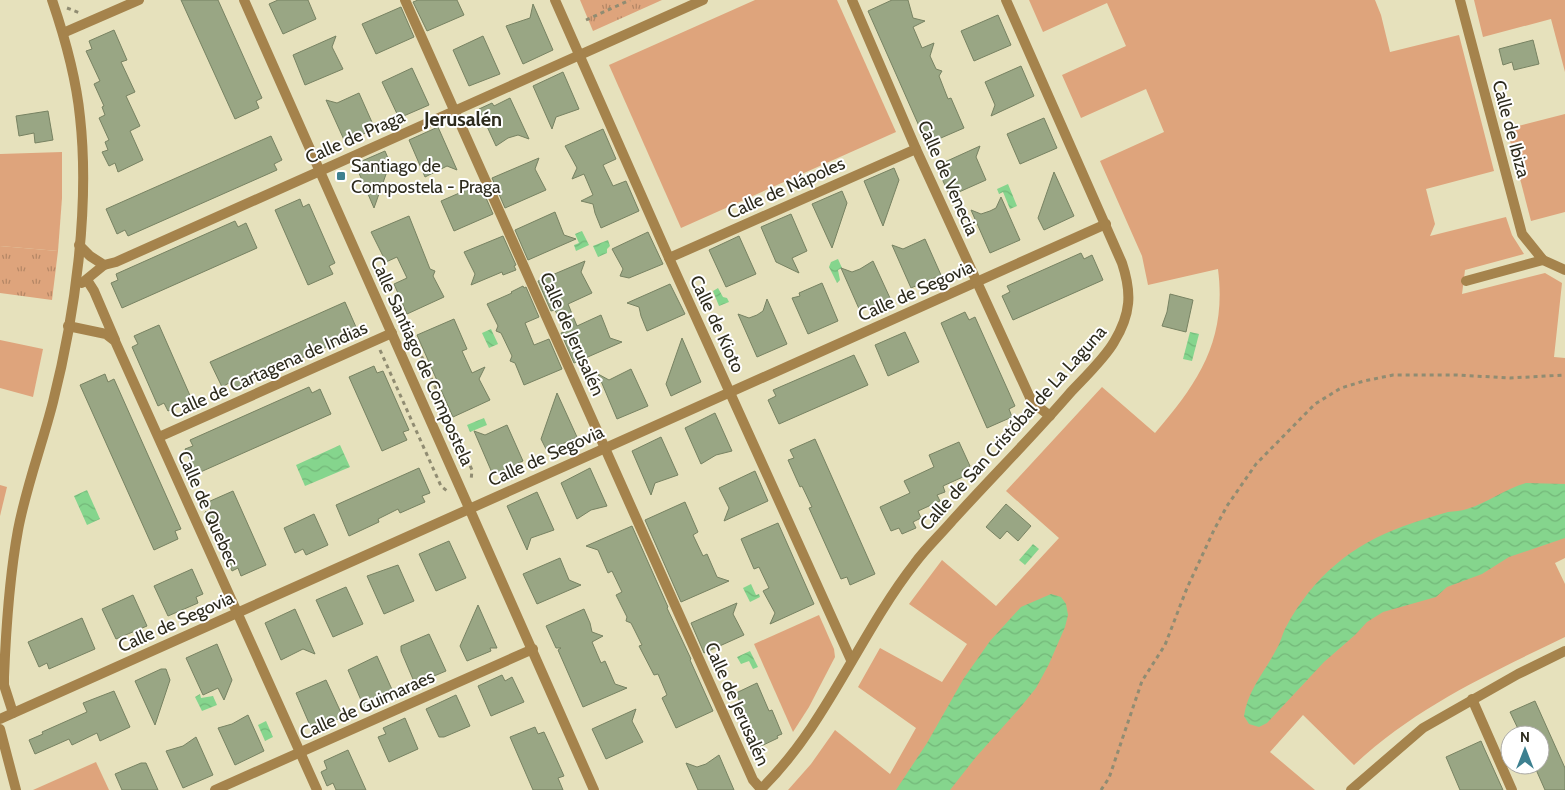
<svg xmlns="http://www.w3.org/2000/svg" width="1565" height="790" viewBox="0 0 1565 790" font-family="Cabin,sans-serif">
<style>
.grass{fill:#dea47c}
.park{fill:url(#park-tufts)}
.water{fill:url(#water-waves)}
.building{fill:#99a684;stroke:#778262}
.lines{fill:none;stroke-linecap:round;stroke-linejoin:round}
.path{stroke:#908c72;stroke-width:3;stroke-dasharray:4 4;stroke-linecap:butt}
.street{stroke:#a5834c;stroke-width:10}
.poi-dot{fill:#3d8090;stroke:#fff;stroke-width:2}
.labels{text-anchor:middle;dominant-baseline:central;stroke-width:4;stroke-linejoin:round;paint-order:stroke}
.street-label{font-size:18px;fill:#2d2b1d;stroke:#fff}
.poi-label{font-size:18px;fill:#2d2b1d;stroke:#fff;text-anchor:start}
.quarter-label{font-size:20px;font-weight:bold;fill:#2d2b1d;stroke:#fff}
</style>
<defs>
<pattern id="park-tufts" width="24" height="20" patternUnits="userSpaceOnUse" patternTransform="scale(1.25)"><rect width="24" height="20" fill="#dea47c"/><path d="M3 7l-1-3M5 7V3M7 7l1-3M15 17l-1-3M17 17v-4M19 17l1-3" fill="none" stroke="#b48665"/></pattern>
<pattern id="water-waves" width="16" height="10" patternUnits="userSpaceOnUse" patternTransform="scale(1.25)"><rect width="16" height="10" fill="#85d58d"/><path d="M0 5q4-4 8 0t8 0" fill="none" stroke="#73b779"/></pattern>
</defs>
<rect width="100%" height="100%" fill="#e6e1bc"/>
<!-- grass -->
<g class="grass">
<polygon points="755,0 837,0 896,132 681,228 609,65"/>
<path d="M1029,0H1375L1381,15L1390,52L1459,35L1494,171L1426,189L1435,224L1430,236L1506,217L1512,235L1524,254L1465,270L1462,294L1545,273L1562,283L1554,357L1565,358V558L1555,563L1565,584V637C1489,674 1417,706 1354,765L1303,715L1270,752L1315,790H788L811,764L835,730L890,774L916,728L858,687L880,648L942,682L967,644L909,604L942,560L996,606L1059,538L1006,491L1102,387L1155,433C1199,382 1227,340 1218,269L1148,285L1142,256L1100,161L1164,132L1146,89L1081,118L1062,75L1126,46L1107,3L1043,32Z"/>
<polygon points="1474,0 1565,0 1565,72 1551,19 1483,37"/>
<polygon points="1565,114 1565,212 1531,221 1507,129"/>
<polygon points="62,152 62,198 58,251 0,246 0,154"/>
<polygon points="0,340 43,349 33,397 0,388"/>
<polygon points="0,485 7,487 0,516"/>
<polygon points="819,615 834,649 835,657 809,707 793,732 754,644"/>
<polygon points="96,762 109,790 33,790"/>
</g>
<!-- park -->
<g class="park">
<polygon points="580,0 662,0 593,31"/>
<polygon points="0,246 58,251 52,300 0,293"/>
</g>
<!-- water -->
<g class="water">
<polygon points="1008,184 1017,206 1010,209 1003,192 999,194 997,189"/>
<polygon points="582,231 589,245 576,251 574,245 579,243 575,234"/>
<polygon points="608,240 610,246 607,249 607,253 598,257 593,246"/>
<polygon points="838,259 842,268 838,270 840,280 837,283 829,267 831,262"/>
<polygon points="718,288 723,297 727,298 729,302 719,306 713,291"/>
<polygon points="491,329 498,344 489,348 482,333"/>
<polygon points="1190,332 1199,334 1192,361 1183,359"/>
<polygon points="484,418 487,425 470,432 467,425"/>
<polygon points="340,445 350,467 305,486 296,465"/>
<path d="M1526,483L1565,484V538L1509,557L1482,574L1447,587L1436,597L1383,612L1367,622L1355,635L1324,662L1267,723L1259,727L1249,724L1244,716C1248,689 1265,672 1277,648C1281,642 1282,634 1286,627C1313,577 1351,545 1404,526C1418,521 1433,516 1448,512C1454,511 1461,511 1467,509C1487,503 1505,489 1526,483Z"/>
<polygon points="87,490 100,519 87,525 74,496"/>
<polygon points="1033,544 1039,549 1025,565 1019,560"/>
<polygon points="751,584 756,595 759,594 760,597 750,602 743,588"/>
<polygon points="1051,594 1061,597 1066,604 1068,615 1065,627 1049,664 1036,688 1019,709 976,757 950,790 896,790 927,743 964,678 990,641 1021,607"/>
<polygon points="750,651 758,667 753,669 749,661 741,664 737,657"/>
<polygon points="200,694 201,698 213,696 217,705 202,711 195,697"/>
<polygon points="266,721 273,737 265,741 258,725"/>
</g>
<!-- building -->
<g class="building">
<polygon points="181,0 218,0 262,98 256,101 259,108 235,119"/>
<polygon points="278,0 308,0 316,19 283,34 269,4"/>
<polygon points="418,0 457,0 464,15 427,31 413,2"/>
<polygon points="892,0 908,0 913,18 925,21 913,27 922,48 934,43 930,56 936,69 942,71 939,76 948,99 951,98 964,128 927,144 868,11"/>
<polygon points="533,4 553,50 523,64 506,26 530,18"/>
<polygon points="401,7 414,37 376,54 362,24"/>
<polygon points="998,15 1011,45 974,61 961,31"/>
<polygon points="114,30 127,60 121,62 135,92 126,96 140,126 130,131 143,160 118,172 115,163 109,166 102,152 108,150 105,142 109,140 99,118 105,115 102,107 104,106 94,84 100,81 86,51 92,49 89,41"/>
<polygon points="336,36 332,47 343,69 305,85 293,55"/>
<polygon points="483,36 500,74 469,86 453,50"/>
<polygon points="1533,40 1539,64 1514,70 1512,62 1503,65 1499,49"/>
<polygon points="1021,66 1034,96 991,116 995,105 985,82"/>
<polygon points="412,68 429,105 399,118 382,82"/>
<polygon points="563,72 579,109 556,117 552,129 533,86"/>
<polygon points="359,93 375,129 345,142 326,100 337,103"/>
<polygon points="510,98 529,139 518,135 508,138 496,146 479,109 492,103 494,106"/>
<polygon points="48,111 53,140 35,143 34,133 19,136 16,116"/>
<polygon points="1044,118 1057,148 1020,164 1007,134"/>
<polygon points="438,127 457,170 447,166 425,177 409,140"/>
<polygon points="603,129 616,159 603,165 613,186 626,181 639,211 601,228 595,213 593,204 581,201 593,195 584,174 572,179 577,168 565,146"/>
<polygon points="271,136 282,160 274,164 277,170 128,236 125,230 117,234 106,209"/>
<polygon points="980,146 976,157 986,180 950,196 936,166"/>
<polygon points="385,151 390,163 374,208 355,164"/>
<polygon points="539,158 535,169 546,190 505,208 492,178"/>
<polygon points="894,168 899,180 883,226 864,181"/>
<polygon points="1054,172 1074,216 1044,230 1038,218"/>
<polygon points="480,184 493,214 454,231 441,201"/>
<polygon points="842,191 847,203 832,248 812,204"/>
<polygon points="1001,197 1020,240 990,253 971,210 981,214 990,211 996,208"/>
<polygon points="300,199 303,207 309,204 335,263 329,266 333,274 308,285 275,210"/>
<polygon points="555,212 564,235 576,239 528,260 515,230"/>
<polygon points="791,214 807,251 792,258 799,273 776,262 761,227"/>
<polygon points="409,216 430,269 435,271 433,276 444,297 407,314 394,284 407,278 397,257 386,262 371,232"/>
<polygon points="235,221 238,227 246,223 257,248 122,308 111,283 118,280 116,274"/>
<polygon points="648,232 663,264 629,278 620,276 623,269 612,249"/>
<polygon points="503,236 516,265 514,266 516,270 503,275 502,272 471,285 475,274 464,252"/>
<polygon points="739,236 756,274 726,287 709,250"/>
<polygon points="925,239 941,275 911,288 892,245 903,249"/>
<polygon points="1081,253 1084,259 1092,255 1103,280 1013,320 1002,296 1010,292 1007,286"/>
<polygon points="585,261 581,272 592,293 568,304 577,326 601,315 610,338 622,342 574,363 561,333 565,332 555,310 551,311 538,281"/>
<polygon points="873,261 890,298 860,311 841,268 852,272 860,269"/>
<polygon points="822,283 838,321 808,334 792,298 800,296 799,293"/>
<polygon points="670,284 685,314 647,331 641,316 639,307 627,303"/>
<polygon points="523,286 524,288 526,287 539,317 525,323 534,345 549,339 562,369 524,385 515,363 510,361 512,356 501,333 496,331 498,326 487,304 512,293 511,292"/>
<polygon points="1170,294 1193,300 1186,332 1162,326 1167,312"/>
<polygon points="767,299 787,344 757,357 738,314 749,318 757,315 763,311"/>
<polygon points="345,302 356,327 348,330 351,336 232,389 229,383 222,387 210,362"/>
<polygon points="965,312 969,320 975,317 1015,406 1009,409 1012,417 987,428 941,323"/>
<polygon points="454,319 467,349 462,351 472,373 485,367 479,379 490,400 453,417 417,335"/>
<polygon points="159,325 192,400 168,411 164,403 158,406 132,347 138,344 134,336"/>
<polygon points="905,332 919,362 888,376 875,345"/>
<polygon points="682,338 701,382 671,396 666,384"/>
<polygon points="854,355 868,385 779,424 768,400 776,396 773,390"/>
<polygon points="374,366 377,373 383,371 409,430 403,432 407,440 382,451 349,377"/>
<polygon points="631,369 648,406 617,419 598,374 609,380"/>
<polygon points="105,374 108,382 114,379 181,529 175,531 178,539 154,550 80,385"/>
<polygon points="309,387 312,393 320,389 331,414 196,474 185,449 193,446 190,440"/>
<polygon points="557,393 577,437 547,451 541,439"/>
<polygon points="715,413 732,451 716,455 701,464 685,428"/>
<polygon points="507,425 523,461 493,475 474,431 485,435"/>
<polygon points="661,437 678,475 655,483 651,495 632,451"/>
<polygon points="815,439 875,574 850,585 847,577 841,579 809,508 812,507 802,486 800,487 788,460 794,458 790,450"/>
<polygon points="959,442 970,466 962,470 965,476 943,486 945,492 937,495 940,501 918,511 921,518 913,522 916,528 902,534 899,528 891,531 880,507 910,493 904,481 934,467 929,455"/>
<polygon points="419,468 430,493 422,496 425,502 400,513 398,509 378,519 379,522 349,536 336,505"/>
<polygon points="590,468 607,506 591,510 577,519 561,483"/>
<polygon points="755,471 768,501 724,521 729,508 719,488"/>
<polygon points="233,491 266,565 241,576 238,568 232,571 205,512 211,510 208,502"/>
<polygon points="537,492 554,530 531,538 527,550 507,506"/>
<polygon points="685,502 698,532 693,535 703,556 707,554 717,577 729,581 681,602 645,520"/>
<polygon points="1006,504 1031,526 1018,541 1007,531 1000,539 986,527"/>
<polygon points="314,514 328,545 306,555 303,549 295,553 284,528"/>
<polygon points="778,523 814,604 770,624 775,613 763,591 769,588 759,567 754,569 741,539"/>
<polygon points="632,526 668,607 667,608 691,659 690,660 713,711 676,728 662,698 667,695 658,674 654,675 639,646 642,645 631,623 626,621 627,617 616,595 622,592 612,571 608,573 598,550 586,546"/>
<polygon points="449,541 466,578 436,591 419,554"/>
<polygon points="560,558 569,580 581,585 537,604 523,574"/>
<polygon points="398,565 414,601 384,614 367,576"/>
<polygon points="192,569 203,594 196,597 198,603 168,616 154,586"/>
<polygon points="346,587 363,624 333,637 316,600"/>
<polygon points="133,595 147,626 116,639 102,609"/>
<polygon points="737,603 733,614 744,635 704,653 691,623"/>
<polygon points="478,605 497,648 490,648 491,651 467,661 460,646"/>
<polygon points="295,609 315,654 303,649 281,660 265,623"/>
<polygon points="584,609 590,623 592,632 603,636 592,642 601,663 605,661 615,684 627,688 583,707 558,650 561,648 556,648 546,626"/>
<polygon points="82,618 95,649 49,669 47,663 39,667 28,642"/>
<polygon points="429,634 446,671 415,684 401,651 401,646"/>
<polygon points="217,644 232,680 224,700 218,688 203,695 186,658"/>
<polygon points="377,656 394,694 364,707 348,670"/>
<polygon points="161,669 166,669 170,680 155,725 135,681"/>
<polygon points="502,675 505,681 512,677 524,702 491,716 478,686"/>
<polygon points="326,680 343,717 312,730 296,693"/>
<polygon points="757,683 769,711 772,710 782,734 777,736 778,738 757,748 750,731 752,731 736,693"/>
<polygon points="114,691 130,727 100,741 97,733 72,745 69,739 35,754 29,740 43,734 42,732 87,712 83,703"/>
<polygon points="456,695 470,726 444,737 439,737 426,709"/>
<polygon points="1535,701 1565,768 1565,790 1545,790 1534,765 1540,765 1540,735 1521,735 1510,712"/>
<polygon points="636,709 632,721 643,742 606,759 592,729"/>
<polygon points="248,715 264,751 235,765 218,728 232,724"/>
<polygon points="405,718 418,749 389,762 378,737 386,734 383,728"/>
<polygon points="535,727 538,734 544,732 555,756 564,776 558,778 563,790 533,790 510,737"/>
<polygon points="196,737 213,775 183,788 166,751 183,746"/>
<polygon points="1481,741 1484,748 1503,790 1460,790 1446,757"/>
<polygon points="348,750 366,790 336,790 333,783 327,786 321,772 327,769 324,761"/>
<polygon points="719,755 734,790 698,790 686,763 697,767 706,764"/>
<polygon points="141,763 146,763 158,790 122,790 115,774"/>
</g>
<g class="lines">
<!-- path -->
<g class="path">
<polyline points="67,8 80,13"/>
<polyline points="586,20 630,0"/>
<polyline points="395,309 402,312 472,470 471,481"/>
<polyline points="380,350 441,486 447,491"/>
<polyline points="1101,790 1109,778 1142,681 1165,645 1187,588 1214,530 1227,506 1256,464 1315,404 1341,388 1364,381 1393,375 1457,375 1510,378 1565,375"/>
</g>
<!-- street -->
<g class="street">
<polyline points="244,0 594,790"/>
<polyline points="405,0 753,780 761,789"/>
<polyline points="555,0 669,258 851,660"/>
<polyline points="852,0 916,149 1032,402 1050,416"/>
<polyline points="1460,0 1522,234 1543,260 1565,270"/>
<polyline points="63,33 139,0"/>
<polyline points="79,245 90,256 104,265 116,262 703,0"/>
<polyline points="669,258 916,149"/>
<polyline points="87,280 94,291 115,340"/>
<polyline points="1466,281 1543,260"/>
<polyline points="82,283 104,265"/>
<polyline points="68,326 106,334 115,341 317,790"/>
<polyline points="159,437 392,333"/>
<polyline points="1472,699 1512,790"/>
<path d="M13,713L4,685V677C6,627 9,579 18,530C26,487 42,445 53,402C75,315 90,207 80,117C76,77 65,38 52,0"/>
<polyline points="0,719 1106,224"/>
<polyline points="0,729 16,790"/>
<polyline points="215,790 533,649"/>
<path d="M760,790C827,725 858,636 915,563C926,548 940,535 952,521C991,478 1032,437 1070,393C1083,379 1105,358 1114,342C1131,314 1132,293 1122,263L1006,0"/>
<polyline points="1351,790 1423,728 1518,674 1565,651"/>
</g>
</g>
<!-- markers -->
<rect class="poi-dot" x="336" y="171" width="10" height="10" rx="2.5"/>
<g class="labels">
<!-- street labels -->
<g class="street-label">
<text transform="translate(1511 129) rotate(75)">Calle de Ibiza</text>
<text transform="translate(355 137) rotate(-24)">Calle de Praga</text>
<text transform="translate(948 178) rotate(66)">Calle de Venecia</text>
<text transform="translate(786 188) rotate(-24)">Calle de Nápoles</text>
<text transform="translate(916 291) rotate(-24)">Calle de Segovia</text>
<text transform="translate(717 324) rotate(65)">Calle de Kioto</text>
<text transform="translate(572 334) rotate(66)">Calle de Jerusalén</text>
<text transform="translate(422 361) rotate(66)">Calle Santiago de Compostela</text>
<text transform="translate(269 370) rotate(-24)">Calle de Cartagena de Indias</text>
<text transform="translate(1013 428) rotate(-48)">Calle de San Cristóbal de La Laguna</text>
<text transform="translate(546 456) rotate(-24)">Calle de Segovia</text>
<text transform="translate(208 509) rotate(66)">Calle de Quebec</text>
<text transform="translate(176 622) rotate(-24)">Calle de Segovia</text>
<text transform="translate(737 704) rotate(66)">Calle de Jerusalén</text>
<text transform="translate(367 705) rotate(-24)">Calle de Guimaraes</text>
</g>
<!-- poi labels -->
<g class="poi-label">
<text x="351" y="166">Santiago de<tspan x="351" dy="21">Compostela - Praga</tspan></text>
</g>
<!-- quarter labels -->
<g class="quarter-label">
<text x="463" y="119">Jerusalén</text>
</g>
</g>
<!-- north arrow -->
<g transform="translate(1525 750)"><circle r="24" fill="#ffffff" stroke="#abaaa5"/>
<path d="M0-4L9 19L0 12L-9 19Z" fill="#3d8090"/>
<text y="-8" font-size="14" font-weight="bold" text-anchor="middle" fill="#2d2b1d">N</text>
</g>
</svg>
